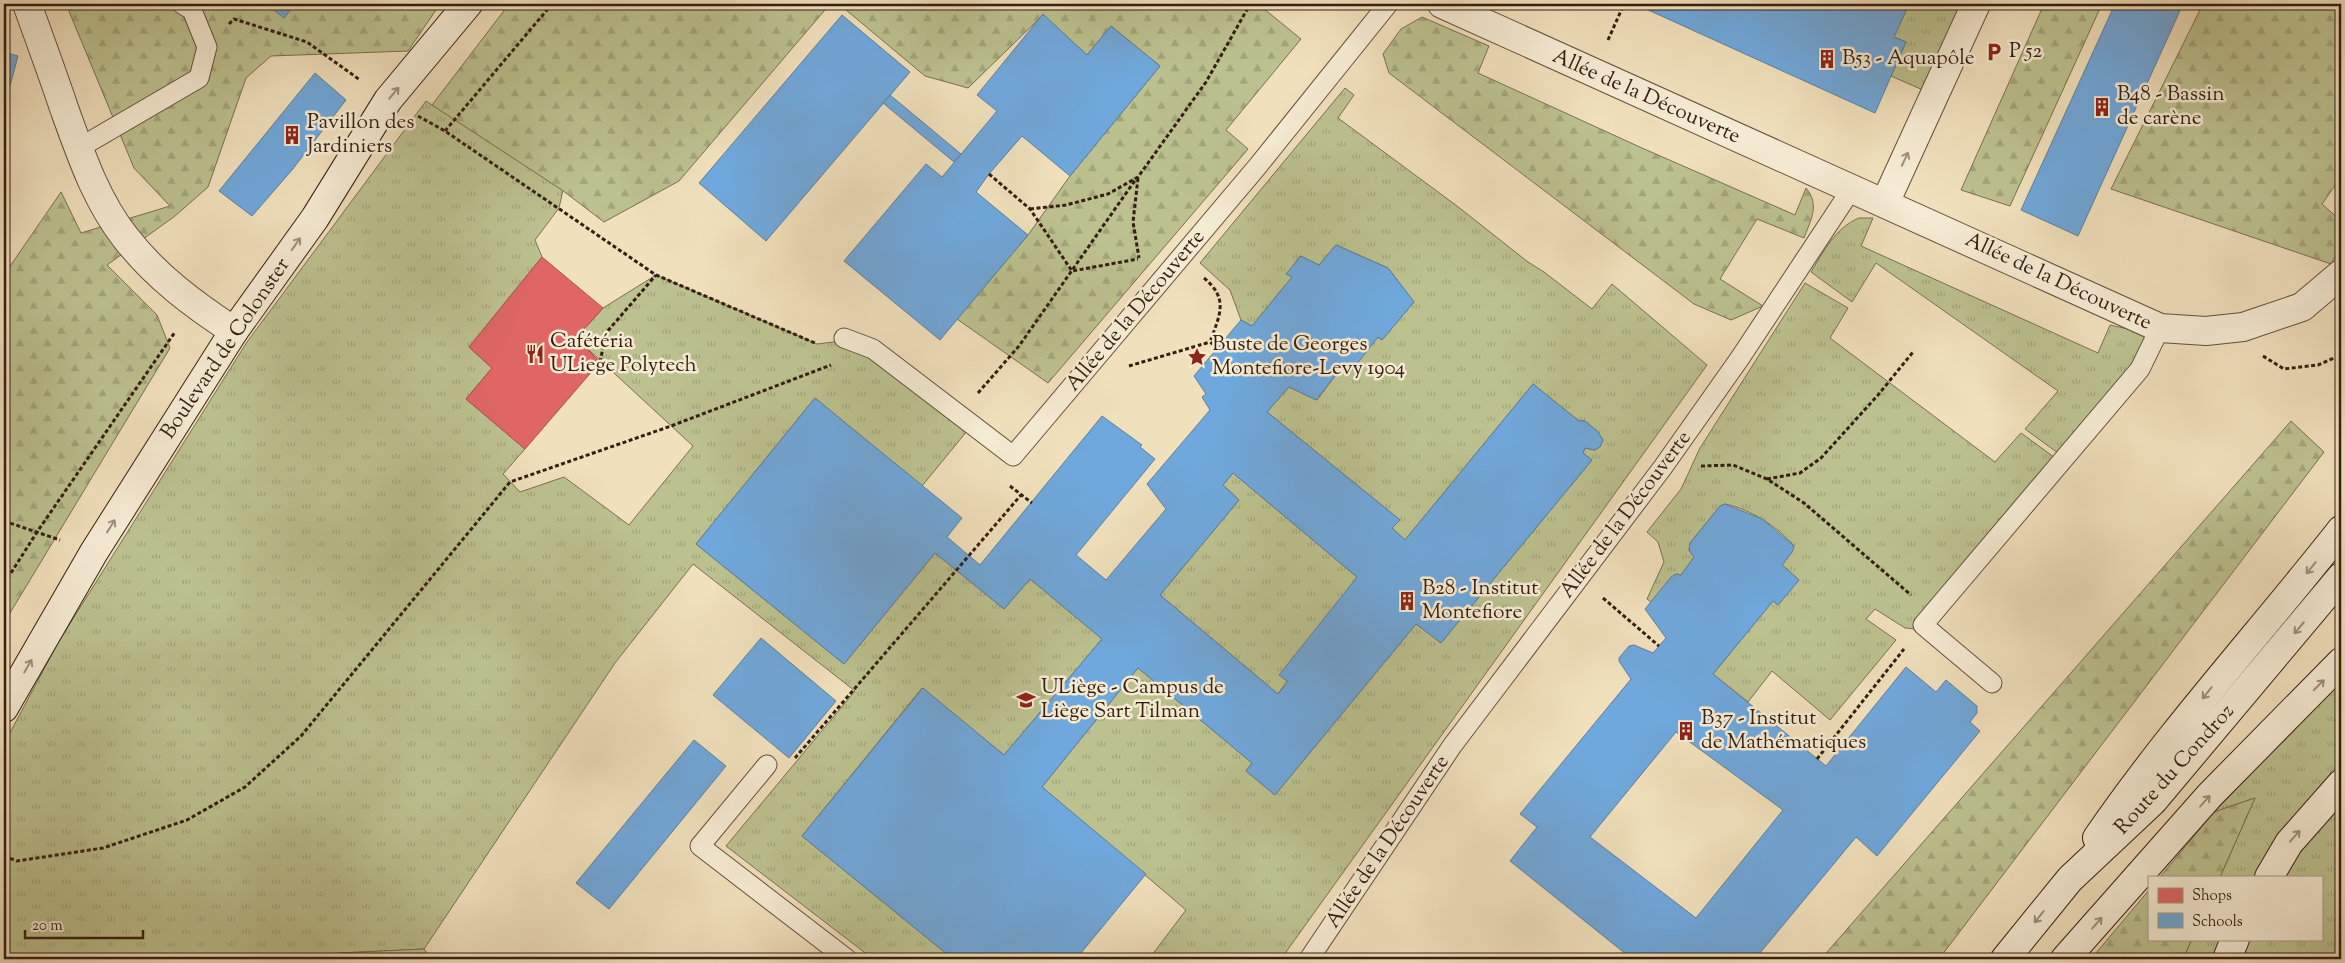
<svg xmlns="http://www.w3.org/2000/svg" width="2345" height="963" viewBox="0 0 2345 963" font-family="'Sorts Mill Goudy',serif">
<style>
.grass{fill:url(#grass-tufts);stroke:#787050}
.forest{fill:url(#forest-firs);stroke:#787050}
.shops{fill:#e06666;stroke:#ad504c}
.schools{fill:#6fa8dc;stroke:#5e7f9f;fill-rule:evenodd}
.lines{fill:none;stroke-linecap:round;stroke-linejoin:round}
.service-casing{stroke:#644e3c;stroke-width:21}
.minor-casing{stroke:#644e3c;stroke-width:30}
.secondary-casing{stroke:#351e11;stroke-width:30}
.path{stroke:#351e11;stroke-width:3;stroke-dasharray:4 2.5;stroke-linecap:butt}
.service{stroke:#f5ebd3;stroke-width:19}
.minor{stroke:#f5ebd3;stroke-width:28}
.secondary{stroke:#f5ebd3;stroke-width:28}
.oneway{stroke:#9f8f7c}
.labels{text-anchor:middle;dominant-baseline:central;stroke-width:5;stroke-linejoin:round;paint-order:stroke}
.poi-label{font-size:21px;fill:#351e11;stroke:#f5ebd3;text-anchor:start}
.street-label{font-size:21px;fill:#351e11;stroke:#f5ebd3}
</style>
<defs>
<pattern id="grass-tufts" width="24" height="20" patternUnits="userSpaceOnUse" patternTransform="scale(1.25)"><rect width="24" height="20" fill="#bcc18f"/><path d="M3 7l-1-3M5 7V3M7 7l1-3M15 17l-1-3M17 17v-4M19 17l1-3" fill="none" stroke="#a2a57a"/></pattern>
<pattern id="forest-firs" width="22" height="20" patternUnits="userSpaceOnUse" patternTransform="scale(1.25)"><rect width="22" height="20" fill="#bcc18f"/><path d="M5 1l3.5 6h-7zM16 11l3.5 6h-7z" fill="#a2a57a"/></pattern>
</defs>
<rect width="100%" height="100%" fill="#f0e0bc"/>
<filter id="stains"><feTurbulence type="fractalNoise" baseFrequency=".004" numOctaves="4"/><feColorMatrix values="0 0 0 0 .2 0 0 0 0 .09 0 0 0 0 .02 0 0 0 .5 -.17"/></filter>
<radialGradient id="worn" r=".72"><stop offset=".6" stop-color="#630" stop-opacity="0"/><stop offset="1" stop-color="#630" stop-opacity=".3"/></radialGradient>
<!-- grass -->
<g class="grass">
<polygon points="1909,4 1961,4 1923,90 1891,76 1906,42 1894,37"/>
<polygon points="1345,88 1354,95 1338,118 1457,206 1528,262 1544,272 1592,309 1612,284 1707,365 1281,959 1149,959 1186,910 1042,787 1138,668 1252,763 1246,771 1275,795 1416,624 1441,643 1592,460 1583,453 1585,448 1594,450 1600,447 1603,440 1598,432 1585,421 1579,421 1533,384 1405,540 1392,528 1400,520 1267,412 1289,387 1317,400 1341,368 1349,373 1378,337 1382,340 1414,302 1388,268 1336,245 1319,265 1300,256 1287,274 1292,277 1252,326 1241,320 1230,290 1200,263"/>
<polygon points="426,101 563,190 559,208 535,240 542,257 469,347 492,368 466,399 525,449 503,474 520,492 564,477 629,525 693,446 576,338 603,308 656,275 817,344 841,341 877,358 967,431 922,486 815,398 696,544 844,664 935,553 1004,609 1030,579 1102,639 1004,755 922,688 802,836 953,959 873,959 726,846 855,691 693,564 615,663 424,949 339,953 314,959 4,959 4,744 59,641 247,342"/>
<path d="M1859,218H1873L1861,246L2098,353L2110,325L2150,334L2137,367L2062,456L2025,429L2058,391L1876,263L1852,302L1811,272C1824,251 1835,228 1859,218Z"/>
<path d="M1805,283L1848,308L1830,338L1995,462L2021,433L2058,460L1915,629L1905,628L1875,609L1866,619L1896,640L1830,720L1772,671L1748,702L1713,674L1773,601L1778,605L1799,580L1782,565L1792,552L1794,546C1778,527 1750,509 1725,504L1720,506L1690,543L1689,550L1694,557L1681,575L1676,574L1651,602L1647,599L1664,562L1658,542L1647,532L1681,489L1700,448Z"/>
<polygon points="1233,473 1357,577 1278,694 1160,595 1239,500 1223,485"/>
<polygon points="2341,680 2341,763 2330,773 2341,778 2341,959 2183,959 2192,939 2321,939 2321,877 2220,877 2255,798 2214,812"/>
</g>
<!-- forest -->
<g class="forest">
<polygon points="66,4 440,4 408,51 271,56 246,78 208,187 175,216 107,265 157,315 170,348 4,623 4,275 61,192 81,233 170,206 134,168"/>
<polygon points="509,4 830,4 679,181 604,222 562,190 432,105"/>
<polygon points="839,4 1258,4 1301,39 1226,130 1248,149 1048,383 957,319 1028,235 1070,176 1160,66 1111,26 1087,55 1043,15 968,88 925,76"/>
<polygon points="2044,4 2102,4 2010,206 1961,190"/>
<polygon points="2203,4 2341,4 2341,177 2322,204 2341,221 2341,246 2331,264 2111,189"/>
<path d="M1422,17L1489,46L1478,73L1642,148L1795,215L1806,188C1820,205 1811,219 1804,238L1757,219L1720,279L1763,306L1731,320L1694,304L1389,73L1383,54L1401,29Z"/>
<polygon points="2291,421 2324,452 1939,959 1821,959"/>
<polygon points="2255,798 2220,877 2160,877 2214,812"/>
<polygon points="2149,890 2149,939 2192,939 2183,959 2091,959"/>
<polygon points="424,949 432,959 314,959 339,953"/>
</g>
<!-- shops -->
<polygon class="shops" points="542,257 603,308 576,338 600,362 525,449 466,399 492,368 469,347"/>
<!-- schools -->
<g class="schools">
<polygon points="266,4 295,4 284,18"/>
<polygon points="1635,4 1909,4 1894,37 1906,42 1875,113"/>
<polygon points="2115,4 2183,4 2078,236 2021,210"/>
<polygon points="1043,14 1087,55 1111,26 1160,66 1070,176 1022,136 989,174 976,192 1028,235 940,340 844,261 926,164 942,177 997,111 977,95"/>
<polygon points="842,15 910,72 766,241 699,183"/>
<polygon points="4,52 18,56 4,108"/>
<polygon points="315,73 346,100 292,170 252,216 219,191"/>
<polygon points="890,95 961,154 954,162 883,103"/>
<path d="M1336,245L1388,268L1414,302L1382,340L1378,337L1349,374L1341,368L1316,400L1289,387L1267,412L1400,520L1392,528L1405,540L1533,384L1579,421H1585L1598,432L1603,440L1600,447L1595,450L1585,448L1583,453L1592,460L1441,643L1416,624L1275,795L1246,771L1252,763L1138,668L1042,787L1146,874L1076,959H953L802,836L923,688L1004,755L1102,639L1030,579L1004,609L935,553L844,664L696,544L815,398L962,518L947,537L980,565L1102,416L1142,445L1140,447L1155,459L1076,555L1106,580L1166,509L1147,484L1210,410L1202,397L1206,394L1194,376L1241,320L1252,326L1292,277L1286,274L1301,256L1319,265ZM1233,473L1357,577L1279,675L1288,682L1278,694L1160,595L1239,500L1223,485Z"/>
<path d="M1725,504L1762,519L1792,544L1794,547L1792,552L1782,565L1799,580L1778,605L1773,601L1713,674L1826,766L1906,667L1936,692L1946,680L1977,706V713L1970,722L1980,731L1877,856L1856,837L1755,959H1632L1510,861L1537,827L1520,814L1631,679L1619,661V658L1629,646L1634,645L1653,653L1666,638L1645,609L1671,577L1676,574L1681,575L1694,557L1689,550L1690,543L1720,506ZM1676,732L1783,810L1696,918L1590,837Z"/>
<polygon points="761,638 836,701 789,758 713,695"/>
<polygon points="694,740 726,766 609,909 576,883"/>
</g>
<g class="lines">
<!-- service casing -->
<g class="service-casing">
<g id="service">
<polyline points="79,148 199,78 207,47 192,10 182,4"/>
<polyline points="844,338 873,349 1013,456 1257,167 1388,4"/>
<polyline points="1992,683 1923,625 2140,369 2160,328"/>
<polyline points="767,765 700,846 847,959"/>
<polyline points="1309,959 1452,746 1663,467 1740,358 1851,190"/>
</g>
</g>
<!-- minor casing -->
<g class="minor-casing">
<g id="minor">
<path d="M27,4C40,40 53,75 65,111C81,155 96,200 125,237C155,276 194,305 234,331"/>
<polyline points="1442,4 2160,328 2206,331 2243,327 2302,307 2341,274"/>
<polyline points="1885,203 1976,4"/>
</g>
</g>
<!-- secondary casing -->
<g class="secondary-casing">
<g id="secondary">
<polyline points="4,708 94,552 234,331 315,218 388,100 468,4"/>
<path d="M2097,838C2171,730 2260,633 2341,530"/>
<polyline points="2269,877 2289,843 2341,784"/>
<polyline points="2005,959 2070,879 2153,801 2341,577"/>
<polyline points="2065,959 2210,795 2341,662"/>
<polyline points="2227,959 2235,939"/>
</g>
</g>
<!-- path -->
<g class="path">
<polyline points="1616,4 1623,6"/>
<polyline points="229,24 234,19 307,42 360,80"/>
<polyline points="1608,40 1624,4"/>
<polyline points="418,116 445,131 656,275 815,343"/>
<polyline points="445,131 552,4"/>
<polyline points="989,174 1030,209 1072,271 1138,259"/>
<polyline points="1138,178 1133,222 1139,258"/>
<polyline points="1030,209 1066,205 1108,194 1138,177 1206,82 1249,6 1269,4"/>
<path d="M1204,278C1229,299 1220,314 1210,342L1218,348"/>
<polyline points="2263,356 2284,369 2318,365 2341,355"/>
<polyline points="600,362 606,333 656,275"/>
<polyline points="1129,366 1210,342"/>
<polyline points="978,393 1019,346 1136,179"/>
<polyline points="1701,466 1733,465 1767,479 1804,503 1911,595"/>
<polyline points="1767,479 1800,473 1821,458 1878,395 1913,352"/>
<polyline points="1010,486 1032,503"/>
<polyline points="4,521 60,540"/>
<polyline points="4,584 37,532 175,332"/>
<polyline points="1603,598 1659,646"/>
<polyline points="795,758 1021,495"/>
<polyline points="1817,759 1904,649"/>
<polyline points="4,856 17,861 103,848 187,820 245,787 301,736 510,482 671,426 831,365"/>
</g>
<!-- service -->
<use href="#service" class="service"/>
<!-- minor -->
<use href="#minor" class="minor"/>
<!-- secondary -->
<use href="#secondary" class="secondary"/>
</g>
<!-- one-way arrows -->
<defs><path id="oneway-shaft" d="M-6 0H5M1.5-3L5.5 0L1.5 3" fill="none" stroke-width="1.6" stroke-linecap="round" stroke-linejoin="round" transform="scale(1.25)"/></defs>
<g class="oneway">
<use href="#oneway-shaft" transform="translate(394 93) rotate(-50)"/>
<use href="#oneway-shaft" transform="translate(1905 159) rotate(-65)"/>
<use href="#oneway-shaft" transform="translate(296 244) rotate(-55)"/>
<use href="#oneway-shaft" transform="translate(111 526) rotate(-58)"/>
<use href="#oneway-shaft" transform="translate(2311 568) rotate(129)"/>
<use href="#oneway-shaft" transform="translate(2299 628) rotate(130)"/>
<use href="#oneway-shaft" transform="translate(28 666) rotate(-60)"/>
<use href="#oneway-shaft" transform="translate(2319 685) rotate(-45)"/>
<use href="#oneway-shaft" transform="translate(2207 693) rotate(129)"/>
<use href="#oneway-shaft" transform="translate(2205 801) rotate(-48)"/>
<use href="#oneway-shaft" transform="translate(2295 836) rotate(-48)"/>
<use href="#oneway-shaft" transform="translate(2039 917) rotate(129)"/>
<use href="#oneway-shaft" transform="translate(2097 923) rotate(-49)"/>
</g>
<!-- icons -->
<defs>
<g id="parking-bare" transform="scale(1.5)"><path d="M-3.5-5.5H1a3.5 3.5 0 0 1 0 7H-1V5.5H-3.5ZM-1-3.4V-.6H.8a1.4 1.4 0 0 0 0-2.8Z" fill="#8f2418" stroke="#f5ebd3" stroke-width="2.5" paint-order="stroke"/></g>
<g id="building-bare" transform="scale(1.5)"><path d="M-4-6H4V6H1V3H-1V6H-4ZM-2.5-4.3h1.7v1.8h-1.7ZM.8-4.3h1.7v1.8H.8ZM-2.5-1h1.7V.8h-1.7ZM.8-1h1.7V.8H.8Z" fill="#8f2418" stroke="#f5ebd3" stroke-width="2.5" paint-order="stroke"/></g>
<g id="restaurant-bare" transform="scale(1.5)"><path d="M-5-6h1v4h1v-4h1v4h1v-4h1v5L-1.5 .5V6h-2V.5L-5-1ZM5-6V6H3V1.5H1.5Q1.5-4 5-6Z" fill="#8f2418" stroke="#f5ebd3" stroke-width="2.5" paint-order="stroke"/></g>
<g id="sight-bare" transform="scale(1.5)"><path d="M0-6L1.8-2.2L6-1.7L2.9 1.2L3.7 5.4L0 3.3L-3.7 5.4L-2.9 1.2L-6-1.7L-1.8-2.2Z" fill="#8f2418" stroke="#f5ebd3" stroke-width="2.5" paint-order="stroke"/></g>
<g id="university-bare" transform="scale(1.5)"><path d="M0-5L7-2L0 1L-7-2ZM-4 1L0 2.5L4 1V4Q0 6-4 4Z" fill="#8f2418" stroke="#f5ebd3" stroke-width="2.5" paint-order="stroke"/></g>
</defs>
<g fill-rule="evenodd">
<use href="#parking-bare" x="1994" y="52"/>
<use href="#building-bare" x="1827" y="59"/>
<use href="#building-bare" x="2102" y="107"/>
<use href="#building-bare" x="292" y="135"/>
<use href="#restaurant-bare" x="535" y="354"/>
<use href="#sight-bare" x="1197" y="357"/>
<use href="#building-bare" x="1407" y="601"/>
<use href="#university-bare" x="1026" y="700"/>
<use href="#building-bare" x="1686" y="731"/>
</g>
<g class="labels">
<!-- poi labels -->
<g class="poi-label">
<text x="2009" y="52">P 52</text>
<text x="1842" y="59">B53 - Aquapôle</text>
<text x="2117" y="95">B48 - Bassin<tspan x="2117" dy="24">de carène</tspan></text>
<text x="307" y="123">Pavillon des<tspan x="307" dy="24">Jardiniers</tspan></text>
<text x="550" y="342">Cafétéria<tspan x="550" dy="24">ULiege Polytech</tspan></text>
<text x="1212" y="345">Buste de Georges<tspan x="1212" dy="24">Montefiore-Levy 1904</tspan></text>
<text x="1422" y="589">B28 - Institut<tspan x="1422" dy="24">Montefiore</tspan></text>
<text x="1041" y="688">ULiège - Campus de<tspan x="1041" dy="24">Liège Sart Tilman</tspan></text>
<text x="1701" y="719">B37 - Institut<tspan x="1701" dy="24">de Mathématiques</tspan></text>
</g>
<!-- street labels -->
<g class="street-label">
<text transform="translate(1646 97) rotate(24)">Allée de la Découverte</text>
<text transform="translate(2058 282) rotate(25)">Allée de la Découverte</text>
<text transform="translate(1136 311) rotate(-50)">Allée de la Découverte</text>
<text transform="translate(226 349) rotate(-56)">Boulevard de Colonster</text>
<text transform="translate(1626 515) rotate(-53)">Allée de la Découverte</text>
<text transform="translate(2175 770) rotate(-48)">Route du Condroz</text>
<text transform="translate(1388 842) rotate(-56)">Allée de la Découverte</text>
</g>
</g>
<!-- margin -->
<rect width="2345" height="963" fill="none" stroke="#f0e0bc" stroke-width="20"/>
<rect x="5" y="5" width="2335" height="953" fill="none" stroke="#351e11" stroke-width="2.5"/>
<rect x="10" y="10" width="2325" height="943" fill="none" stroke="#351e11"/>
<!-- legend -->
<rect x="2148" y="876" width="175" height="65" fill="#f5ebd3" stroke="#a89985"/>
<rect x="2158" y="888" width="25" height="15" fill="#e06666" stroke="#a89985"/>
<text x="2192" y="900" font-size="15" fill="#351e11">Shops</text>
<rect x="2158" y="913" width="25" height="15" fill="#6fa8dc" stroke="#a89985"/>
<text x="2192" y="926" font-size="15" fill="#351e11">Schools</text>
<!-- scale -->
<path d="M25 930v8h118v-8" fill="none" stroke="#351e11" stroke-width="2.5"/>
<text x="32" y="930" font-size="15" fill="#351e11" stroke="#f5ebd3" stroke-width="4" paint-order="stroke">20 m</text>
<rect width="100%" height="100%" filter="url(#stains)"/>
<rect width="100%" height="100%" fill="url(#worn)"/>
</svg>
